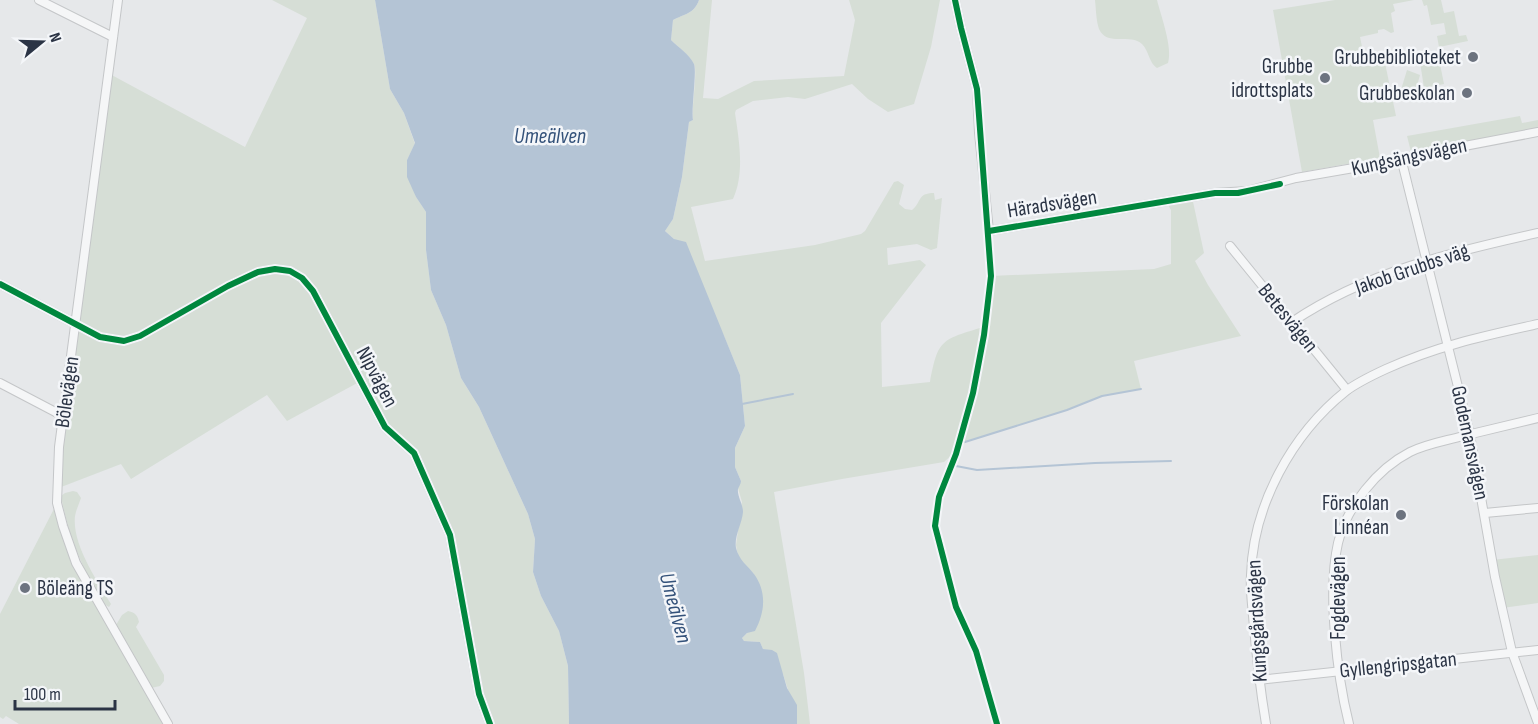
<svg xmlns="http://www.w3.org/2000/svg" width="1538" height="724" viewBox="0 0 1538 724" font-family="'Sofia Sans Condensed',sans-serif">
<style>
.green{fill:#d6ded6}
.water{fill:#b4c4d5}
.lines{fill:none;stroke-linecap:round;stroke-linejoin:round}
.stream{stroke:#b4c4d5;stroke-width:2}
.minor-casing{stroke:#c4c6c8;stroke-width:10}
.minor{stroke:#f5f6f7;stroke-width:8}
.cycleway-casing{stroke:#f4f6f9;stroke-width:10}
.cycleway{stroke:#00873e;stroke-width:6}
.poi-dot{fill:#6c737f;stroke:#f4f6f9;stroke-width:2}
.labels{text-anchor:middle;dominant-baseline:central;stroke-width:5;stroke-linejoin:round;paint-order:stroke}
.poi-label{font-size:21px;fill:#2b3445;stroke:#f4f6f9;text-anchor:end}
.street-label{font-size:21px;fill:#2b3445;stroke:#f4f6f9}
.water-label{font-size:22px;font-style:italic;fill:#34527a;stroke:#f4f6f9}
</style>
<rect width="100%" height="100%" fill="#e6e8ea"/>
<!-- green -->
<g class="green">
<polygon points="272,0 375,0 390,89 404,113 415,144 407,160 416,197 426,212 426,250 431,290 446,325 461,378 479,407 528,514 535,539 533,572 541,596 559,631 568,666 569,724 490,724 479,694 450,534 414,453 385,427 361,381 287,421 267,395 131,479 121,464 56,489 108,73 245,147 307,18"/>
<path d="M699,0H712L703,98L718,99L754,81L844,76L855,20L849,0H940L931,47L914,104L888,112L868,99L852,84L805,99L788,97L753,101L736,110L735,113C739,140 745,173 733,199L691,207L705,261L815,245L861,234L865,231L894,182L898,181L904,185L899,204L905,209L912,210C922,202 917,193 934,193L935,200L942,198L937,248L931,250L917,244L887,248L888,265L920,260L926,265L881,323L882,387L930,382C938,341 940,340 980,328L991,276L1154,269L1171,264V210L1168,205L1163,203L1192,197L1204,253L1195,261L1208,285L1241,336L1134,361L1141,389L1102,396L1067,410L966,442L944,462L842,479L774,492L804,673L810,724H797V710L790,696L783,674L767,650L763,649L760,642L744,641L742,638L747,633L754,574L738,557L736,545L742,502L738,488L741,481L735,467V448L745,426L740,375L724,336L674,239L665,231L673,219L682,177L689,122L693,120C691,110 698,71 694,64C689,55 678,47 671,40L673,20C684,14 694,14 699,0Z"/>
<path d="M1095,0H1157C1161,16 1173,48 1168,63L1157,68C1149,63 1149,51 1142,44C1131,33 1107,47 1099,29C1096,20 1096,9 1095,0Z"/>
<polygon points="1335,0 1414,0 1393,4 1395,11 1391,13 1394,32 1391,33 1384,29 1378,30 1378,33 1360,37 1366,66 1385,63 1396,116 1373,120 1380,158 1302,172 1273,10"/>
<polygon points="1422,0 1441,0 1444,13 1454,11 1459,36 1466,35 1468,41 1439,47 1437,36 1446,34 1444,23 1431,25 1427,5 1424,6"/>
<polygon points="1439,59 1444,84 1424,88 1420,62"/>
<polygon points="1407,70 1420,75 1414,97 1400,93"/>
<polygon points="1520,116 1522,123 1538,120 1538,132 1412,156 1407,136"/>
<path d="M73,491L77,492L81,498C79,504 76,510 75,516C72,545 97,580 111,604L109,607C101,603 97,594 93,585C77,556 67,529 61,496L65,493Z"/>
<polygon points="57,503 76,563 168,724 19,724 6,716 3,719 0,717 0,614"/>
<polygon points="1538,555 1538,603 1502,608 1492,560"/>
<path d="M128,611C136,613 137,615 139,622L136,627L164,675V681L160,686L151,688L116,625L122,615Z"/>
</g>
<!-- water -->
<path class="water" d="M375,0H699C694,14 684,14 673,20L671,40C678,47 690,55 694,64C697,71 691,110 693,120L689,122L682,177L673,219L665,231L674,239L686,242L740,375L745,426L735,448V467L741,481C741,484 739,486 738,489C737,496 743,504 743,512C742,524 734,536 736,548C739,560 747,565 754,574C767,592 765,612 755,631L747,633L742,638L744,641L760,642L763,649L772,650L777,653L787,688L797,705V724H569L568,666L559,631L541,596L533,572L535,539L528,514L479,407L461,378L446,325L431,290L426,250V212L416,197L407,177V160L415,143L404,113L390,89Z"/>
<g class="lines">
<!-- stream -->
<g class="stream">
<polyline points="742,404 793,394"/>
<polyline points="965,442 1067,410 1102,396 1141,389"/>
<polyline points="956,466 977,470 1095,463 1171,461"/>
</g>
<!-- minor casing -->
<g class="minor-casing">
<g id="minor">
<polyline points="39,0 113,37"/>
<polyline points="118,0 59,447 57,503 63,526 76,563 168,724"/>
<polyline points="955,0 961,28 977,89 979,133 989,231 1215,193 1247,191 1296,178 1394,161 1402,162 1412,156 1538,132"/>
<polyline points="1402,162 1470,435 1495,577 1512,652 1538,723"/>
<polyline points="1230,246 1347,390"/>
<polyline points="0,284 100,337 124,341 140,336 228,286 258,272 275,269 290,271 302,278 313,291 385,427 414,453 450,535 479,694 490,724"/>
<path d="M1292,322C1366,272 1452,252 1538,233"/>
<polyline points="0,383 63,416"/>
<polyline points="1485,513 1538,508"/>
<polyline points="1258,680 1538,650"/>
<path d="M1266,724C1260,688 1256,652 1253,616C1252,603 1250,588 1251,575C1253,505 1292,434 1346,391C1358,382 1373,375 1386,369C1437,346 1484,336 1538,324"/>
<path d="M1349,724C1337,676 1327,591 1338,543C1347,506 1377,469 1410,452C1426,444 1445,441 1463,436C1488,430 1513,424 1538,418"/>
</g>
</g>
<!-- minor -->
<use href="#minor" class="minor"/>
<!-- cycleway casing -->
<g class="cycleway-casing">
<g id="cycleway">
<polyline points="955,0 961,28 977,89 991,276 984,335 973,393 956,454 939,497 935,526 956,607 976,651 997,724"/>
<polyline points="989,231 1215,193 1238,193 1280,184"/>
<polyline points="0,284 100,337 124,341 140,336 228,286 258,272 275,269 290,271 302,278 313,291 385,427 414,453 450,535 479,694 490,724"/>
</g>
</g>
<!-- cycleway -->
<use href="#cycleway" class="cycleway"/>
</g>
<!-- markers -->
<g class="poi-dot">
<circle cx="1473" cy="57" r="6"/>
<circle cx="1325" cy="78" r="6"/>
<circle cx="1467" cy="93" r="6"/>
<circle cx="1401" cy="515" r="6"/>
<circle cx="25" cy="588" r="6"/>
</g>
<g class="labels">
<!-- poi labels -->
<g class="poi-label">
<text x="1461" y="57">Grubbebiblioteket</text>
<text x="1313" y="66">Grubbe<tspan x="1313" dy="24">idrottsplats</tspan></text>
<text x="1455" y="93">Grubbeskolan</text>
<text x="1389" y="503">Förskolan<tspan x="1389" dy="24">Linnéan</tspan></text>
<text x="37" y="588" text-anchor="start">Böleäng TS</text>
</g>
<!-- street labels -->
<g class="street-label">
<text transform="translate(1409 157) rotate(-12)">Kungsängsvägen</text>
<text transform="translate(1052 204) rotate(-9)">Häradsvägen</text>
<text transform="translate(1412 269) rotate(-19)">Jakob Grubbs väg</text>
<text transform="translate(1288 318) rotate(51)">Betesvägen</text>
<text transform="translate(377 377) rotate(62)">Nipvägen</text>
<text transform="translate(67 392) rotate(-82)">Bölevägen</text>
<text transform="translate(1470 443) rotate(78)">Godemansvägen</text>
<text transform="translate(1338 598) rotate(-90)">Fogdevägen</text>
<text transform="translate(1257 621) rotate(-93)">Kungsgårdsvägen</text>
<text transform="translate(1398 665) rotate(-6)">Gyllengripsgatan</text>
</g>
<!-- water labels -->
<g class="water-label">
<text x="550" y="136">Umeälven</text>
<text transform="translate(675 608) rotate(75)">Umeälven</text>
</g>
</g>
<!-- north arrow -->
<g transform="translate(42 42) rotate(71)" stroke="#f4f6f9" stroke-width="4.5" paint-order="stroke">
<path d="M0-4.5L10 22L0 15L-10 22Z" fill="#2b3445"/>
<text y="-9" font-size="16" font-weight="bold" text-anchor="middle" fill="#2b3445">N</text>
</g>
<!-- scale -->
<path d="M15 700v9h100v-9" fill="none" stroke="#2b3445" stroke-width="3"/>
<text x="24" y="700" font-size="18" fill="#2b3445" stroke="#f4f6f9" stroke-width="4.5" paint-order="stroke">100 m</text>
</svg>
